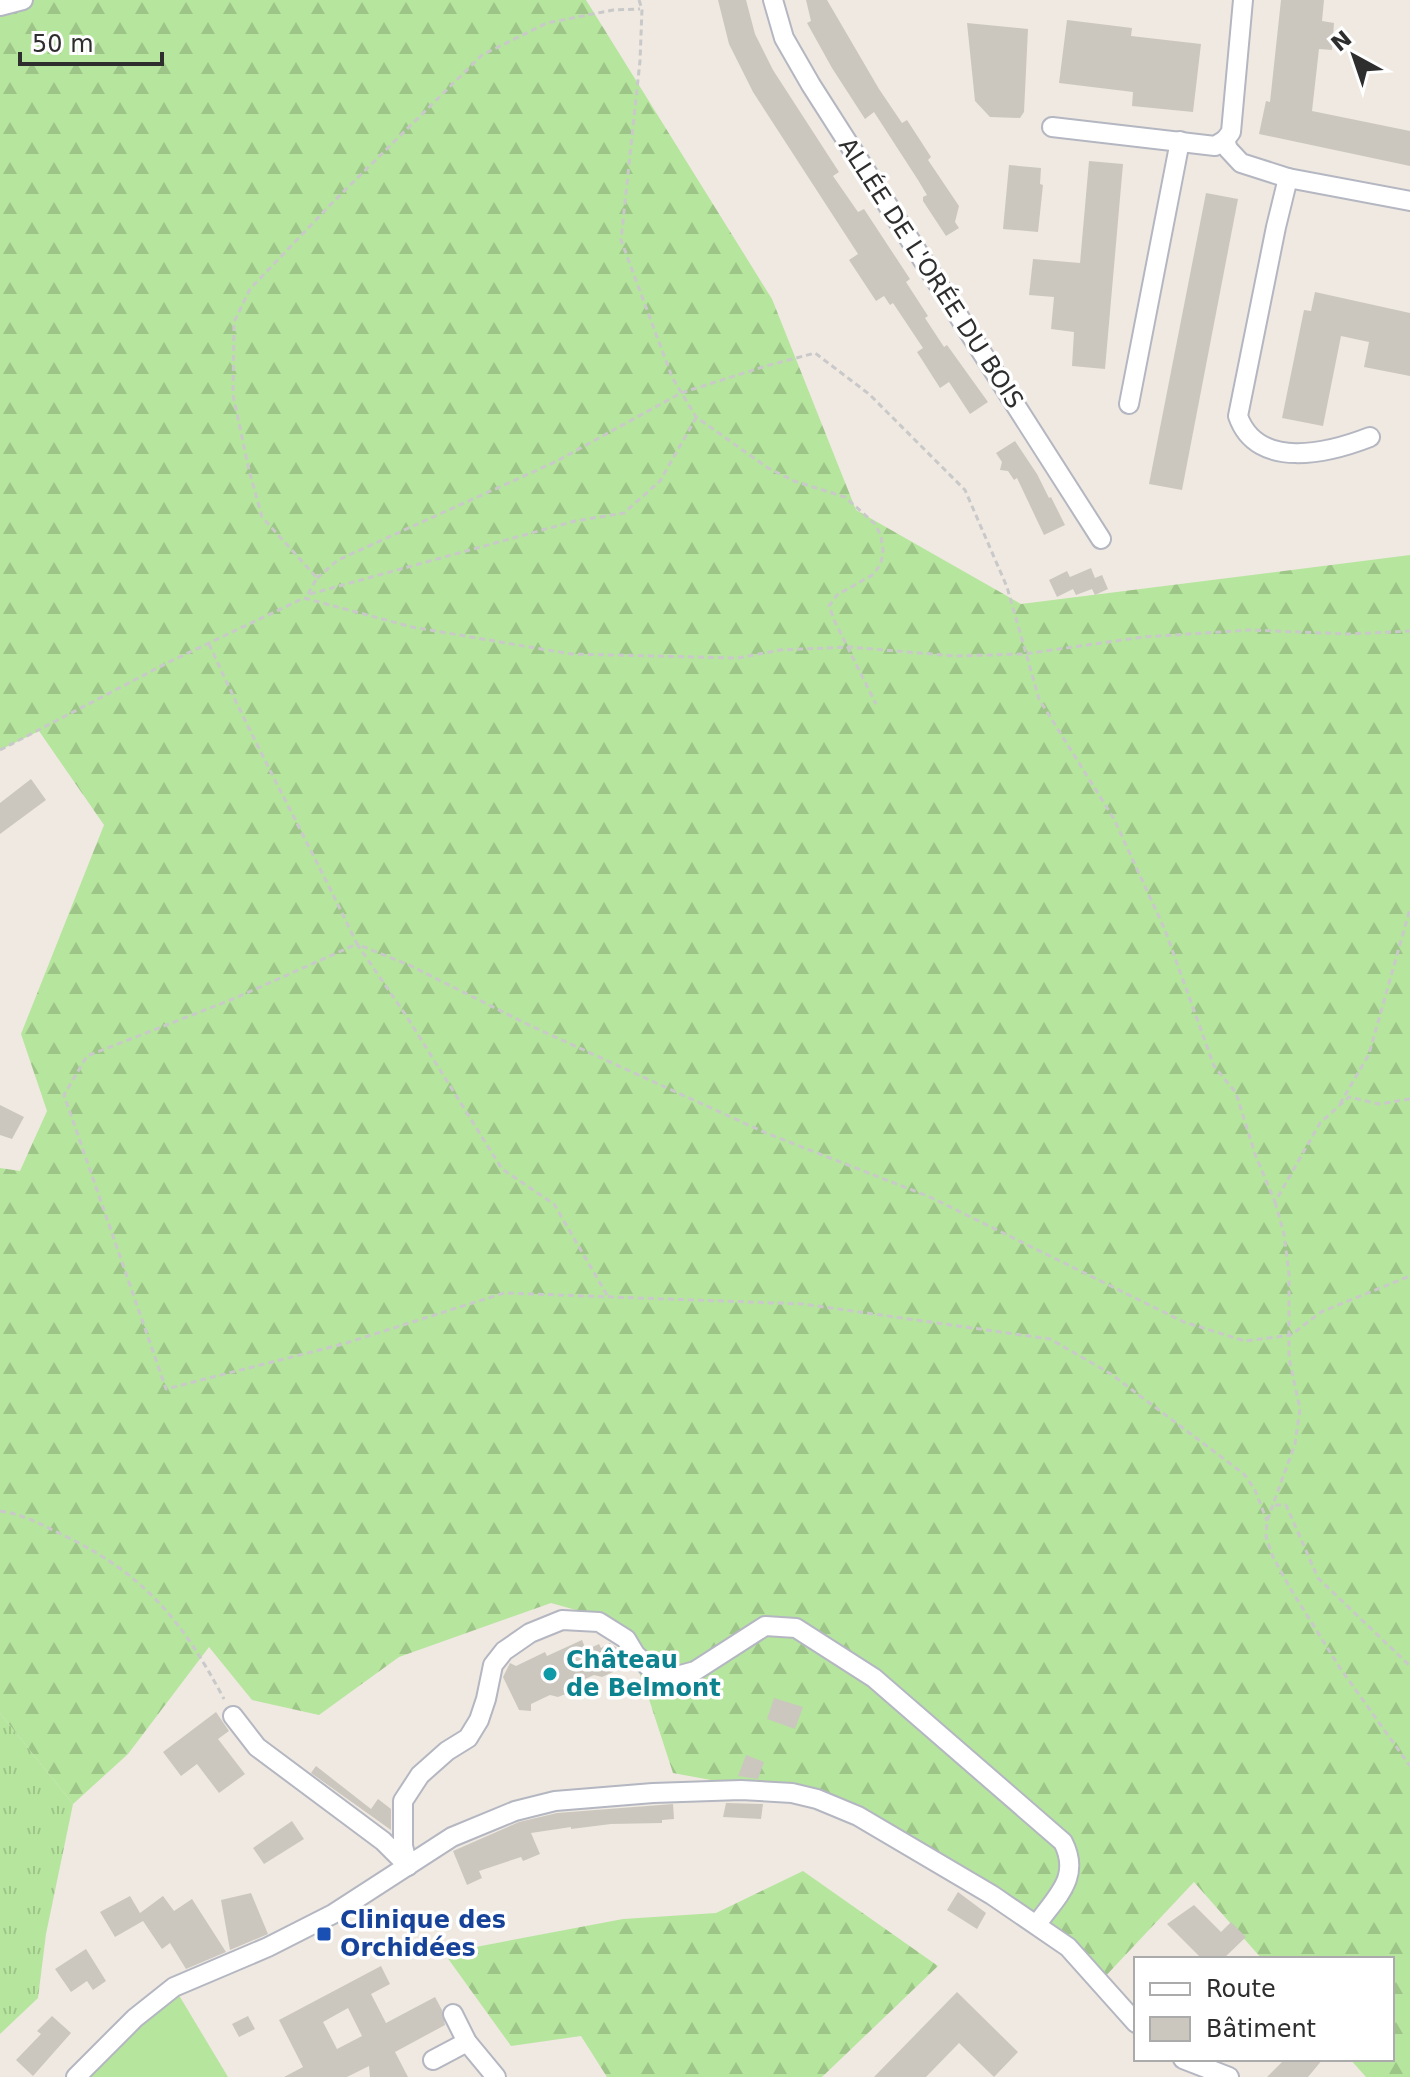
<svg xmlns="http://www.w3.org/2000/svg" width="1410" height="2077" viewBox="0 0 1410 2077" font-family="'DejaVu Sans',sans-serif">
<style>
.grass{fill:url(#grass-tufts)}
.forest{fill:url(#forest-firs)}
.park{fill:#b6e59e}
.building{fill:#cbc7bf;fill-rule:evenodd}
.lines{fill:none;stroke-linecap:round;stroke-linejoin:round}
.minor-casing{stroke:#b4b7c1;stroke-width:22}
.path{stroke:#c9c9c9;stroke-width:3;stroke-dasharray:6 4;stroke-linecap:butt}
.minor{stroke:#fff;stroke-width:18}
.culture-dot{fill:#0f9aa8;stroke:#fff;stroke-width:3}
.transit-dot{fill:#1a4fb4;stroke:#fff;stroke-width:3}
.labels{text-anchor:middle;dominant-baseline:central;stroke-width:7;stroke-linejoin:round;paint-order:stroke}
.street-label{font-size:24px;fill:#2e2e2e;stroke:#fff}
.culture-label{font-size:24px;font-weight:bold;fill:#0d838f;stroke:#fff;text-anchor:start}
.transit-label{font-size:24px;font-weight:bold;fill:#164399;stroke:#fff;text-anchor:start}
</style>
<defs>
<pattern id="grass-tufts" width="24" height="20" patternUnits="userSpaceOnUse" patternTransform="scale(2)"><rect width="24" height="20" fill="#b6e59e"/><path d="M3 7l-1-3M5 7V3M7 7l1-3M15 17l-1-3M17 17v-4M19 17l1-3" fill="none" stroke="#9dc588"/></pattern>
<pattern id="forest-firs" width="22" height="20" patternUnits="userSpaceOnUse" patternTransform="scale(2)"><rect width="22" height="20" fill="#b6e59e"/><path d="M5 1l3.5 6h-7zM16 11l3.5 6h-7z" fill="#9dc588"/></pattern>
</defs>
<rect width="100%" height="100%" fill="#efe9e1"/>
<!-- grass -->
<polygon class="grass" points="0,1713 73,1804 46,1934 38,1998 0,2034"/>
<!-- forest -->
<g class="forest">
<polygon points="0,0 586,0 772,299 856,510 1021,604 1410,555 1410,2077 1366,2077 1350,2059 1392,2059 1392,1959 1262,1959 1194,1882 1100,1982 1068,1947 858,1816 765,1790 673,1773 646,1690 619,1622 551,1603 399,1657 319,1715 252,1700 209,1647 128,1754 73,1804 0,1713 0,1168 20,1171 47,1111 21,1034 104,825 39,731 0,750"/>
<polygon points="803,1871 938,1966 822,2077 607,2077 581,2036 511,2046 444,1953 623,1919 716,1913"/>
</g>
<!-- park -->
<polygon class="park" points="174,1987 228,2077 76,2077"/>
<!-- building -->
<g class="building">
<polygon points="718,0 746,0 755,34 773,70 839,172 833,176 858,212 864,209 910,279 906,282 928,316 925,318 944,347 947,345 988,402 970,414 949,382 940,388 917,352 923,348 893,303 890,305 884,296 876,301 849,260 858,254 753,92 729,44"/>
<polygon points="806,0 827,0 879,89 902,123 907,120 931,157 928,160 959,206 955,222 959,228 946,236 923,201 923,197 927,195 918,180 874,112 865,119 832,68 807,23 811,21"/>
<polygon points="1281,0 1324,0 1322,21 1334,23 1332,50 1319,49 1312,111 1410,131 1410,166 1259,134 1266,101 1270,102"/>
<polygon points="1067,20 1132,28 1131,36 1201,44 1193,112 1132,106 1133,92 1059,83"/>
<polygon points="967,23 1028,29 1024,112 1020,118 990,117 975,101"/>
<polygon points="1089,161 1123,164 1105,369 1072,366 1074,332 1051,329 1054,297 1029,295 1033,259 1080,263"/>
<polygon points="1009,165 1041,168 1040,184 1043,185 1038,232 1003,229"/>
<polygon points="1206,193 1238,199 1182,490 1149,484"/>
<polygon points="1315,292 1410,313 1410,376 1364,367 1369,342 1341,336 1323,426 1282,418 1304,310 1311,311"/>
<polygon points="1015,441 1037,474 1049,498 1051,497 1065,525 1044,535 1017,478 1014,480 1008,471 1000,470 1002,462 996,453"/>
<polygon points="1091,568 1095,578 1102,575 1108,589 1095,595 1092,589 1076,595 1073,589 1057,597 1049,580 1067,571 1070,577"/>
<polygon points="31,779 46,800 0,834 0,803"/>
<polygon points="0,1105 24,1117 12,1139 0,1135"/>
<polygon points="582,1640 586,1650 599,1644 601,1648 610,1643 617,1648 624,1660 615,1664 613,1672 602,1677 594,1675 569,1686 568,1693 558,1697 550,1695 531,1704 531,1711 519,1710 503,1677 510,1663 516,1666 545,1652 547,1656"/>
<polygon points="774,1698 803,1707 795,1729 767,1719"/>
<polygon points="216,1712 229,1731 218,1739 245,1774 219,1793 197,1764 181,1776 163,1752"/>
<polygon points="746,1755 764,1762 758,1779 738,1776"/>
<polygon points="316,1766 371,1809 378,1799 391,1809 391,1830 311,1773"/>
<polygon points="726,1803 763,1804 761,1819 723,1817"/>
<polygon points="673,1804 674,1819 662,1820 662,1823 611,1824 571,1829 571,1827 531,1833 540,1854 523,1861 521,1857 479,1871 482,1878 467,1885 453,1851 519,1822 557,1813"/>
<polygon points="292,1821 304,1839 264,1864 253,1848"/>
<polygon points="958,1892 986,1913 977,1929 947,1910"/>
<polygon points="251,1893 268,1934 230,1950 221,1900"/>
<polygon points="130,1896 140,1913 163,1896 174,1911 192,1899 226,1952 186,1969 170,1943 162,1949 143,1921 115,1937 100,1912"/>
<polygon points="1194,1905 1221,1932 1231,1922 1246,1937 1223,1959 1202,1959 1167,1924"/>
<polygon points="86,1949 106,1981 93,1990 87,1981 71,1992 55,1969"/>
<path d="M381,1966L390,1984L371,1994L386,2023L435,1997L442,2010L445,2025L395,2052L408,2077H370L369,2066L347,2077H284L303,2067L279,2020ZM348,2008L362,2036L337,2049L323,2022Z"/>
<polygon points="957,1992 1018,2052 994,2077 959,2043 926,2077 874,2077"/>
<polygon points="52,2016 71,2033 33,2076 16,2060 41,2034 37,2031"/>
<polygon points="248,2016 255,2029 239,2037 232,2024"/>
<polygon points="1285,2059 1323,2059 1308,2077 1267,2077"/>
</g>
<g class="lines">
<!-- minor casing -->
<g class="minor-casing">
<g id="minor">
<polyline points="773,0 784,38 811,85 1101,539"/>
<polyline points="1243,0 1231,132 1225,140 1228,149 1241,163 1288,178 1410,201"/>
<polyline points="0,6 23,0"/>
<polyline points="1052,127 1215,146 1225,140"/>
<path d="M1288,178L1276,227L1238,416C1257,471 1329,453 1370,437"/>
<polyline points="1129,404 1180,141"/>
<polyline points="233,1716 257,1747 383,1841 406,1864"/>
<path d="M408,1866L403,1846V1801L420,1775L447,1751L468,1738L479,1720L486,1699L493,1665L504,1651L530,1633L562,1620L599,1622L626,1639L635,1654L652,1670L673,1677L695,1671L765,1626L796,1628L874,1678L1063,1842C1081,1877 1057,1896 1037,1924"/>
<polyline points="453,2014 467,2042 496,2077"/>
<polyline points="1183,2059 1229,2077"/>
<polyline points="433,2060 467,2042"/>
<polyline points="76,2077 135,2018 174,1987 268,1947 333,1914 452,1837 515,1811 555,1801 653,1793 741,1790 792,1793 817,1799 858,1816 992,1895 1068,1947 1136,2023"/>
</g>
</g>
<!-- path -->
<g class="path">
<polyline points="639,0 642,9 640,61 621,240 672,377 696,417 768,468 794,481 845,497 875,524 881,536 883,550 881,563 874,574 837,595 829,606 835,622 876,704"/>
<polyline points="317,578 338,560 557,461 681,393 766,366 815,353 869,394 965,490 1007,587 1039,699 1114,819 1165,930 1214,1066 1236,1093 1255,1154 1275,1202 1320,1123 1349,1097 1379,1104 1410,1099"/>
<polyline points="308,594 317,578 262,517 249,470 233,395 234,322 250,289 333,202 482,55 547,23 613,10 640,9"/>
<polyline points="310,594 575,521 624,513 660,481 696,418"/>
<polyline points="304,598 412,627 571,654 738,658 780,650 849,647 955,656 1024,654 1143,637 1250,630 1348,634 1410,631"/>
<path d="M209,644C255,746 309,843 357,944L409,965L531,1026L766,1133L930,1197L1184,1322L1245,1341L1291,1335L1321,1312L1410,1276"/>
<polyline points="0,750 171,661 304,598"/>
<polyline points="1340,1104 1369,1054 1410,909"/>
<polyline points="1275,1202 1284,1234 1289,1274 1289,1358 1300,1409 1295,1444 1267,1521 1266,1537 1273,1557 1290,1588 1340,1668 1410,1766"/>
<polyline points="607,1295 554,1204 502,1169 407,1017 357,944 233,999 87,1056 64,1095 166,1389 343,1344 504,1293 803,1304 1050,1339 1111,1374 1244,1474 1255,1490 1267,1521"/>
<polyline points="1275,1505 1286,1505 1318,1578 1410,1666"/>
<path d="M0,1511C23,1514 42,1525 63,1535C144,1574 182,1620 224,1699"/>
</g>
<!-- minor -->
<use href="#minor" class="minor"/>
</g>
<!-- markers -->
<circle class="culture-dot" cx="550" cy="1674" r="8"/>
<rect class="transit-dot" x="316" y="1926" width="16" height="16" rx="4"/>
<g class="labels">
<!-- street labels -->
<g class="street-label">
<text transform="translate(931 273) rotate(57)">ALLÉE DE L'ORÉE DU BOIS</text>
</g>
<!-- culture labels -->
<g class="culture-label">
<text x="566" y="1660">Château<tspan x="566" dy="28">de Belmont</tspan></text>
</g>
<!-- transit labels -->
<g class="transit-label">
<text x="340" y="1920">Clinique des<tspan x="340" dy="28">Orchidées</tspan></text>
</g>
</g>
<!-- legend -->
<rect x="1134" y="1957" width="260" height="104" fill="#ffffff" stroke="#ababab" stroke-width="2"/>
<rect x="1150" y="1983" width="40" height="12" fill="#ffffff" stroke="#ababab" stroke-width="2"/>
<text x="1206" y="1997" font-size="24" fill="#2e2e2e">Route</text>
<rect x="1150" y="2017" width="40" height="24" fill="#cbc7bf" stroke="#ababab" stroke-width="2"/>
<text x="1206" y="2037" font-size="24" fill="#2e2e2e">Bâtiment</text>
<!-- north arrow -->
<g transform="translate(1354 56) rotate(320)" stroke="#ffffff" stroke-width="6" paint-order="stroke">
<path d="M0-6L14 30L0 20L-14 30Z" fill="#2e2e2e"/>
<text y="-12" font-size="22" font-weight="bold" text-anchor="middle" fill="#2e2e2e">N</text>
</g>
<!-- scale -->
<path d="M20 52v12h142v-12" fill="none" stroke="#2e2e2e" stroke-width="4"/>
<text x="32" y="52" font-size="24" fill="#2e2e2e" stroke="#ffffff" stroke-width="6" paint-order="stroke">50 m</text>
</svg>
